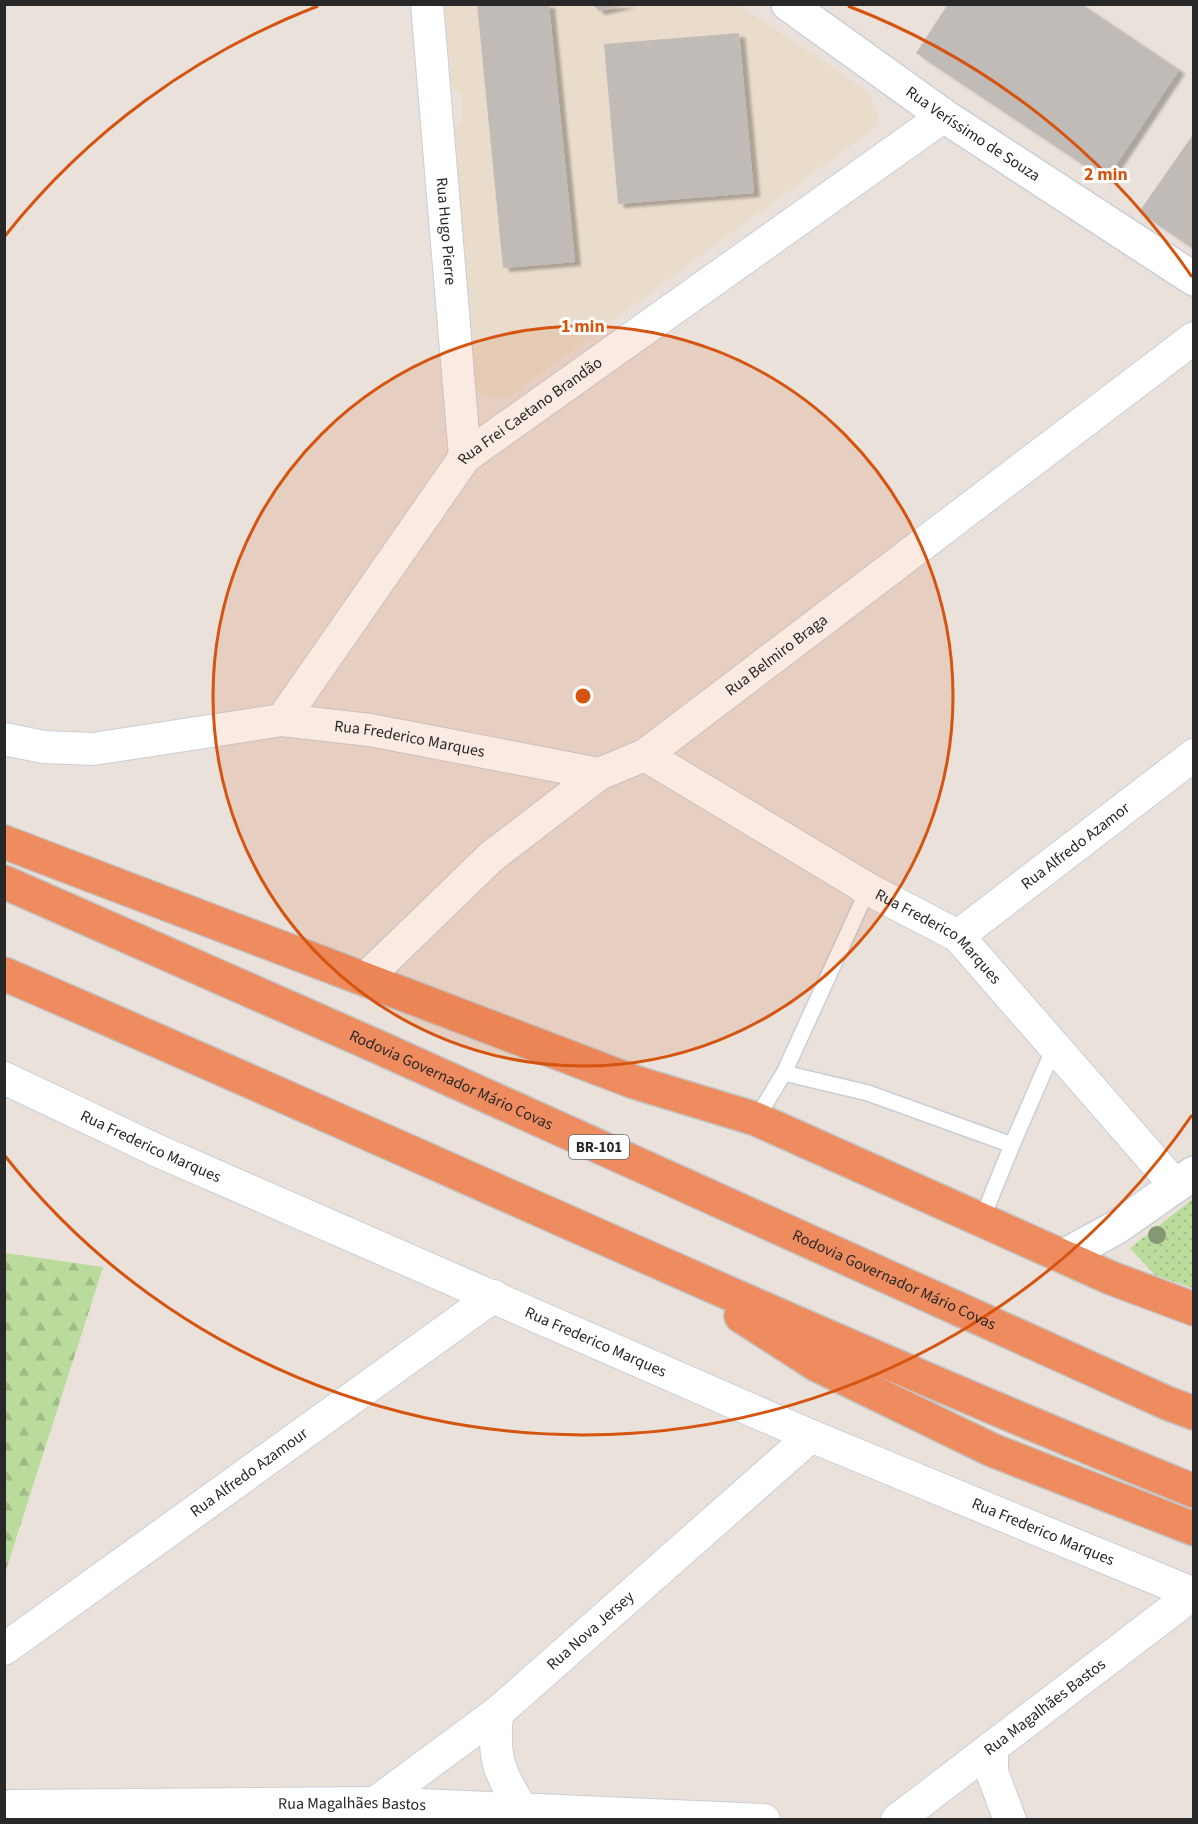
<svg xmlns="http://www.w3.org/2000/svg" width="1198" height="1824" viewBox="0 0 1198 1824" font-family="'Source Sans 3',sans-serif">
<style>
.education{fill:#e9dccb}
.grass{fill:url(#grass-dots)}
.forest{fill:url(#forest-firs)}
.building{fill:#c1bbb7;filter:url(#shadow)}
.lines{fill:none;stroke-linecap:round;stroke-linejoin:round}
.lane-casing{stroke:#c9ced8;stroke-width:18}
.street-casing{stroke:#c9ced8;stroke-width:34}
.secondary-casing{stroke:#c9ced8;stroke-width:36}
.highway-casing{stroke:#c3c3c3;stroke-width:36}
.lane{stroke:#fff;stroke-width:15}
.street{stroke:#fff;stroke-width:32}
.secondary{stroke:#fff;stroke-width:33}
.highway{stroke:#ef8c5f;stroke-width:33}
.tree{fill:#859873}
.ring{fill:none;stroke:#d5540f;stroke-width:3}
.labels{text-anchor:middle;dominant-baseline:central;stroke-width:6;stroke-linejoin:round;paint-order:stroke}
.shield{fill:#fff;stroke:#686868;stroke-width:1.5}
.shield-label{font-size:15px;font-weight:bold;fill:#282828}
.street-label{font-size:16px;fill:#282828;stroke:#fff}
.centre{fill:#d5540f;stroke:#fff;stroke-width:3}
.ring-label{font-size:18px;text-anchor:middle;font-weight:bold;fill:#d5540f;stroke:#fff;stroke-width:6;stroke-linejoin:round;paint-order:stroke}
</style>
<defs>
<pattern id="grass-dots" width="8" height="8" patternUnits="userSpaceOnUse" patternTransform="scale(1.5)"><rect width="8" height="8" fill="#b9db9b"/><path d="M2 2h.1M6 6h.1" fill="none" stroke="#9fbc86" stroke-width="1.8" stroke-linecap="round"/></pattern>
<pattern id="forest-firs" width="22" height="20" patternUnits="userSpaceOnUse" patternTransform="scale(1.5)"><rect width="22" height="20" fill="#b9db9b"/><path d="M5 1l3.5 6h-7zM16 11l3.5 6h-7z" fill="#9fbc86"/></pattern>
<filter id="shadow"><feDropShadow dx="6" dy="4" stdDeviation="1.5" flood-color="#0004"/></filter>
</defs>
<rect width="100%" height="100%" fill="#e9e1da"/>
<!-- education -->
<polygon class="education" points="445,5 739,5 867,91 879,117 874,128 509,397 493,398 477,391 472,376 454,129 463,117 462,96 451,86"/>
<!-- grass -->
<polygon class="grass" points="1193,1199 1193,1288 1155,1275 1130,1248"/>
<!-- forest -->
<polygon class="forest" points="5,1253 103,1267 5,1573 4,1253"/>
<!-- building -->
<g class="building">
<polygon points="477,4 549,4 575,262 503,268"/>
<polygon points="592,4 630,4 599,11"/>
<polygon points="948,4 1081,4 1179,70 1106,180 916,53"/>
<polygon points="739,33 754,193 618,204 604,44"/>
<polygon points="1194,133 1194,249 1139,212"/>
</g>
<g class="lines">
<!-- lane casing -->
<g class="lane-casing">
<g id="lane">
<polyline points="784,1073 868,889"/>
<polyline points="756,1119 784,1073 868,1093 1012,1145 982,1219"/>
<polyline points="1012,1145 1055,1046"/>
</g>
</g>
<!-- street casing -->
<g class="street-casing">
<g id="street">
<path id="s1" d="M427,4L465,457"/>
<path id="s2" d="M282,720L465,457L944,116"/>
<path id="s3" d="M4,739L44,747L93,749L282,720L370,730L599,774"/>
<path id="s4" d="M645,755L868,889L958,936L1176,1186"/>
<path id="s5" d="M958,936L1194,755"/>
<path id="s6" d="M366,978L491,857L599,774L645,755L1194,338"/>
<path id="s7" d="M4,1078L156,1150L811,1436L1194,1594"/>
<path id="s8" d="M4,1649L494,1296"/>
<path d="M497,1713C493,1758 498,1771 521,1808"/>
<polyline points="992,1747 992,1772 1010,1820"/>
<path id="s9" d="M12,1806L375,1803L764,1820"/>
<path id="s10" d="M372,1808L375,1803L497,1713L811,1436"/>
<path id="s11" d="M897,1820L1193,1594"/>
</g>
</g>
<!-- secondary casing -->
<g class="secondary-casing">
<g id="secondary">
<path id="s12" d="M788,4L944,116L1194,279"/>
<polyline points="1064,1256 1117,1227 1194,1173"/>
</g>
</g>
<!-- highway casing -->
<g class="highway-casing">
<g id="highway">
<polyline points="4,842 634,1082 756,1119 1111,1278 1194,1309"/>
<path id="s13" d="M4,882L376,1046L1167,1403L1194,1413"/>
<path d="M4,974C402,1145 793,1328 1194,1491"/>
<polyline points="741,1316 817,1365 992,1450 1194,1529"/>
</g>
</g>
<!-- lane -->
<use href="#lane" class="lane"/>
<!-- street -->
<use href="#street" class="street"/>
<!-- secondary -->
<use href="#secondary" class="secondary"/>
<!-- highway -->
<use href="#highway" class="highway"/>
</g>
<!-- trees -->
<circle class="tree" cx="1157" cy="1235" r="9"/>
<!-- distance rings -->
<circle cx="583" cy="696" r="370" fill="#d5540f" fill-opacity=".12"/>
<g class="ring">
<circle cx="583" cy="696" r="370"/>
<path d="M1192 1115A739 739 0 0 1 5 1156M5 236A739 739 0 0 1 318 6M848 6A739 739 0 0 1 1192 277"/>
</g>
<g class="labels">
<!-- shield labels -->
<rect class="shield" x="569" y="1135" width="60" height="24" rx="4.5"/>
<g class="shield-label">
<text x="599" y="1147">BR-101</text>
</g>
<!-- street labels -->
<g class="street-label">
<text stroke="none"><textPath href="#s12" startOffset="226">Rua Veríssimo de Souza</textPath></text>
<text stroke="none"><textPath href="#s1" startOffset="228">Rua Hugo Pierre</textPath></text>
<text stroke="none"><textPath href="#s2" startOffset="400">Rua Frei Caetano Brandão</textPath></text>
<text stroke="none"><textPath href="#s6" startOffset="525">Rua Belmiro Braga</textPath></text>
<text stroke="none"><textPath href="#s3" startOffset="410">Rua Frederico Marques</textPath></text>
<text stroke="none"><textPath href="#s5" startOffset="148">Rua Alfredo Azamor</textPath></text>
<text stroke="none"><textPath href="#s4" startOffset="346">Rua Frederico Marques</textPath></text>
<text stroke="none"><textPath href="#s13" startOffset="489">Rodovia Governador Mário Covas</textPath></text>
<text stroke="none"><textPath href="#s7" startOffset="162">Rua Frederico Marques</textPath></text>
<text stroke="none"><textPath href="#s13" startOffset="975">Rodovia Governador Mário Covas</textPath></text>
<text stroke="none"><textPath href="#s7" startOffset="648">Rua Frederico Marques</textPath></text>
<text stroke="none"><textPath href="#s8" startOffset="302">Rua Alfredo Azamour</textPath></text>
<text stroke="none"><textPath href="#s7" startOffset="1134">Rua Frederico Marques</textPath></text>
<text stroke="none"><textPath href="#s10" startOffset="282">Rua Nova Jersey</textPath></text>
<text stroke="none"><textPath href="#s11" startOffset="186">Rua Magalhães Bastos</textPath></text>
<text stroke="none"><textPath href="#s9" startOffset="340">Rua Magalhães Bastos</textPath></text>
</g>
</g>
<circle cx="583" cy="696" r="9" class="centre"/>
<g class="ring-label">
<text x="1106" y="180">2 min</text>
<text x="583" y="332">1 min</text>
</g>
<!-- border -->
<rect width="1198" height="1824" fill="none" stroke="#282828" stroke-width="12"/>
</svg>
